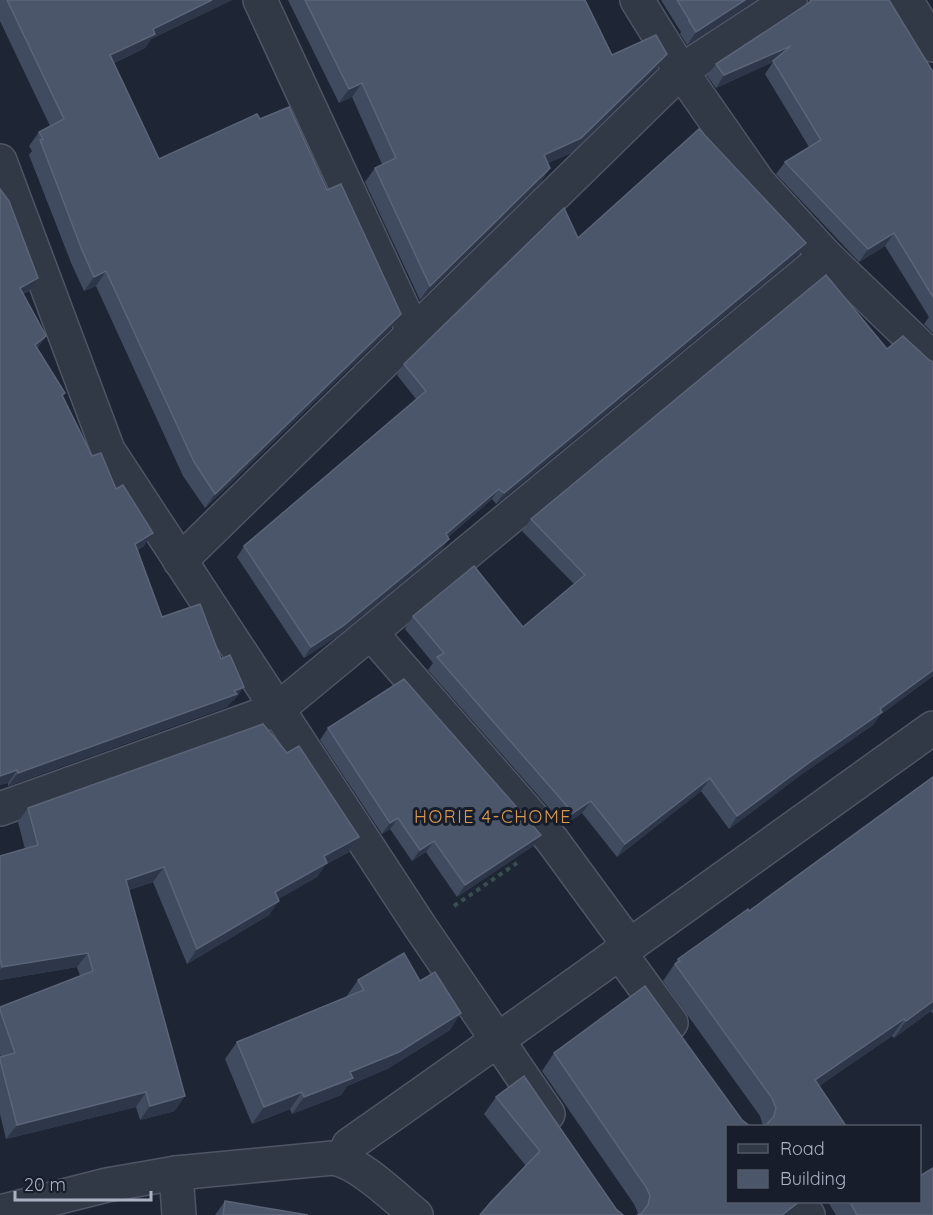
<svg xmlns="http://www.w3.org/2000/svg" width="933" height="1215" viewBox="0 0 933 1215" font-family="Quicksand,sans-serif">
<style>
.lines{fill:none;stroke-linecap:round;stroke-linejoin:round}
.minor-casing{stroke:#4f5565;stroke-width:36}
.path{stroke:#3a4e52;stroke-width:4;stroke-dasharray:4.5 4.5;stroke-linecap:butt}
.minor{stroke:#313846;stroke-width:33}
.wall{fill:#414b5f}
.shaded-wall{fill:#2e374a}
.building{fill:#4c566a;stroke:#5b6478;stroke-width:1.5}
.labels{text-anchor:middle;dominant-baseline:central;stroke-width:6;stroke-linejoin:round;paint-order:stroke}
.neighbourhood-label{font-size:18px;letter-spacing:1.5px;fill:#d79852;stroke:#171d2b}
</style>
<rect width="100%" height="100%" fill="#1e2636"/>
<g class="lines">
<!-- minor casing -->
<g class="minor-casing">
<g id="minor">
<polyline points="260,0 414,333"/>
<polyline points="637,0 681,71 759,183 826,256 933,359"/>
<polyline points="906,0 933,45"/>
<polyline points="0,161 108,450 421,928 548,1114"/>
<polyline points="180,561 681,71 790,0"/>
<polyline points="371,633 552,840 629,945"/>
<polyline points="0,809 278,709 826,256"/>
<polyline points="619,952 671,1023"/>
<path d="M343,1159L349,1145C545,1008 738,867 933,728"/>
<polyline points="176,1173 179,1215"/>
<polyline points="798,1202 808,1215"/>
<path d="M0,1212L107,1185L176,1173L333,1158C359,1162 394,1197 416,1215"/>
</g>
</g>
<!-- path -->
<polyline class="path" points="454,906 517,863"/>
<!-- minor -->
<use href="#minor" class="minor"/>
</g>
<!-- wall -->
<g class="wall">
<polygon points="0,0 232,0 151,39 145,48 114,63 159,159 391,328 205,508 183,476 96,286 84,291 72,265 29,155 32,151 29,146 39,132 50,126 0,21"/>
<polygon points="288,0 585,0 612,55 657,68 571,153 548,163 550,168 540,183 420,300 365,182 375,168 382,164 352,97 339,103"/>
<polygon points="661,0 756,0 687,45 680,34 681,32"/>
<polygon points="809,0 889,0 933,72 933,333 924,324 929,317 885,246 859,262 776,174 785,162 809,147 765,74 773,62 716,88 707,76 716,64 808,4"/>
<polygon points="0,189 29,291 23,294 46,336 37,349 65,393 63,396 92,456 116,489 144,546 138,550 162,617 221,659 244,687 234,700 232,701 227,707 8,786 8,783 0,785"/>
<polygon points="578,238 806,243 799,254 496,504 492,499 448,537 449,539 441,550 336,637 304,658 237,557 244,546 416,399 397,375 404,364"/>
<polygon points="887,349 929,360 933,362 933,676 880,715 873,725 802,774 729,829 701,791 617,857 582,813 564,825 428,670 433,663 405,629 413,616 523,627 574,584 522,531 531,519"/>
<polygon points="328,728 533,846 457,897 426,852 412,861 390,829 382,834 320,740"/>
<polygon points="287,753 359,837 349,852 325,865 317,877 278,899 269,915 187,964 153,882 129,890 175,1111 140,1120 136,1107 6,1139 0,1114 0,1057 1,1057 0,1054 0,1007 80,976 77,967 0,980 0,856 25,849 18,822 28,808"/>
<polygon points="933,777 933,1014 931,1011 894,1038 892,1036 819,1086 846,1126 763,1126 760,1116 663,981 678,959 749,911"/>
<polygon points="358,980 420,981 450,1030 387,1069 347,1086 341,1095 292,1114 290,1109 252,1124 225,1059 237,1042 346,997"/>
<polygon points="554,1053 790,1215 637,1215 638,1213 634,1204 542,1071"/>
<polygon points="496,1097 616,1209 526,1166 484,1114"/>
<polygon points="225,1201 308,1215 215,1215"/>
<polygon points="828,1202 920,1202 933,1215 836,1215"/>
</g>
<!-- shaded-wall -->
<g class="shaded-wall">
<polygon points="212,0 232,0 151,39 145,48 100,69 110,55 153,29"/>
<polygon points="745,0 756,0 687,45 696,32"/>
<polygon points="791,46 782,58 716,88 724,75"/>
<polygon points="667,54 657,68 571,153 534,169 544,155"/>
<polygon points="362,83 352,97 339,103 349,89"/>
<polygon points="550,168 540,183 420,300 430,286"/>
<polygon points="894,233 885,246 859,262 868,249"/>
<polygon points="806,243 799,254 496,504 504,493"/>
<polygon points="106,271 96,286 84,291 94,277"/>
<polygon points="38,278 29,291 10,301 20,288"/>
<polygon points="401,314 391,328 205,508 215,494"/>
<polygon points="46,336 37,349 35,345"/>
<polygon points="499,489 492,499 438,545 446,534"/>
<polygon points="153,533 144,546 126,557 135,544"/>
<polygon points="449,539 441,550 336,637 304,658 311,647"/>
<polygon points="933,670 933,676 880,715 873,725 802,774 729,829 737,816"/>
<polygon points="244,687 234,700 232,701 227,707 8,786 18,773"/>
<polygon points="17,770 8,783 0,785 0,776"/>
<polygon points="710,778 701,791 617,857 625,844"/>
<polygon points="591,801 582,813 564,825 573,813"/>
<polygon points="398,818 390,829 382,834 390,823"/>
<polygon points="541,835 533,846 457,897 465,885"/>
<polygon points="359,837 349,852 325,865 317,877 265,907 275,892 324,856"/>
<polygon points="434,841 426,852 412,861 420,850"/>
<polygon points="164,867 153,882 116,894 126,880"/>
<polygon points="279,901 269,915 187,964 197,949"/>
<polygon points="88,953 77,967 0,980 0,970 2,967"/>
<polygon points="933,1001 933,1009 931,1011 894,1038 906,1021"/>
<polygon points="461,1013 450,1030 387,1069 347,1086 341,1095 292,1114 304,1097"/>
<polygon points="904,1019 892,1036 803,1097 815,1080"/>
<polygon points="146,1092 136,1107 6,1139 17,1125"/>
<polygon points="302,1092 290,1109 252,1124 264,1107"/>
<polygon points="185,1096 175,1111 140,1120 150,1106"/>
<polygon points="799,1202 790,1215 782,1215"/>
</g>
<!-- building -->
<g class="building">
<polygon points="7,0 212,0 153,29 155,34 110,55 159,159 257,114 260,119 289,107 327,190 341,184 401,314 215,494 194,462 106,271 94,277 82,250 40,140 43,139 39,132 64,119"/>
<polygon points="305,0 585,0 612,55 656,35 667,54 581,138 544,155 550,168 430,286 375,168 396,158 362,83 349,89"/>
<polygon points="677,0 745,0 696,32 689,21 690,21"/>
<polygon points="812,0 889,0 933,72 933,297 894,233 868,249 785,162 821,140 773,61 791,46 724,75 716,64 809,3"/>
<polygon points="699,129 806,243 504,493 499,489 446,534 449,539 343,626 311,647 244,546 426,391 404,364 564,208 578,238"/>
<polygon points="0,189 9,201 38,278 20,288 46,336 35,345 65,393 62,395 92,456 101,453 116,489 123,485 153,533 135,544 162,617 200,604 221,659 230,655 244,687 234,691 237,694 18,773 17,770 0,776"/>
<polygon points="826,275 887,349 903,336 929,360 933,362 933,670 880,709 882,712 810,762 737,816 710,778 625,844 591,801 573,813 437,657 444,653 413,616 474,566 523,627 585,575 531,519"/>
<polygon points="404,679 541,835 465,885 434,841 420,850 398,818 390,823 328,728"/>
<polygon points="263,724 287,753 299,746 359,837 324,856 327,863 275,892 279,901 197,949 164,867 126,880 185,1096 150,1106 146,1092 17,1125 0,1060 0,1057 15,1053 0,1010 0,1007 93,971 88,953 2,967 0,959 0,856 38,845 28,808"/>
<polygon points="933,777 933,1001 906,1021 904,1019 815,1080 846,1126 761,1126 767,1124 774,1116 776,1108 772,1098 675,964 680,961 678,959 748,909 749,911"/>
<polygon points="404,953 420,981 435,972 461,1013 399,1052 350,1072 353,1078 304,1097 302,1092 264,1107 237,1042 364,990 358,980"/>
<polygon points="645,986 742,1120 750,1126 752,1126 728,1126 728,1202 799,1202 782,1215 637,1215 641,1214 648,1205 650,1196 646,1187 554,1053"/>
<polygon points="524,1076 616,1209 623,1215 480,1215 491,1202 540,1151 496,1097"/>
<polygon points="933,1168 933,1215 857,1215 850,1202 920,1202 920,1176"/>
<polygon points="225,1201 308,1215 223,1215"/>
</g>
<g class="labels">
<!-- neighbourhood labels -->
<g class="neighbourhood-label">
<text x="493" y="816">HORIE 4-CHOME</text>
</g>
</g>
<!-- legend -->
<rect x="726" y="1125" width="195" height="78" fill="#171d2b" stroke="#525968" stroke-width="1.5"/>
<rect x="738" y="1144" width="30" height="9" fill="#313846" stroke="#525968" stroke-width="1.5"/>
<text x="780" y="1155" font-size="18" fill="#abb2c4">Road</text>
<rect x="738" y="1170" width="30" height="18" fill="#4c566a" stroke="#525968" stroke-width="1.5"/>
<text x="780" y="1185" font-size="18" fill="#abb2c4">Building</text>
<!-- scale -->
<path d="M15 1191v9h136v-9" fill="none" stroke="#abb2c4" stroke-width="3"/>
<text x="24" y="1191" font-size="18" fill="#abb2c4" stroke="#171d2b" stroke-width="4.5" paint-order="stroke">20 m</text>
</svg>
